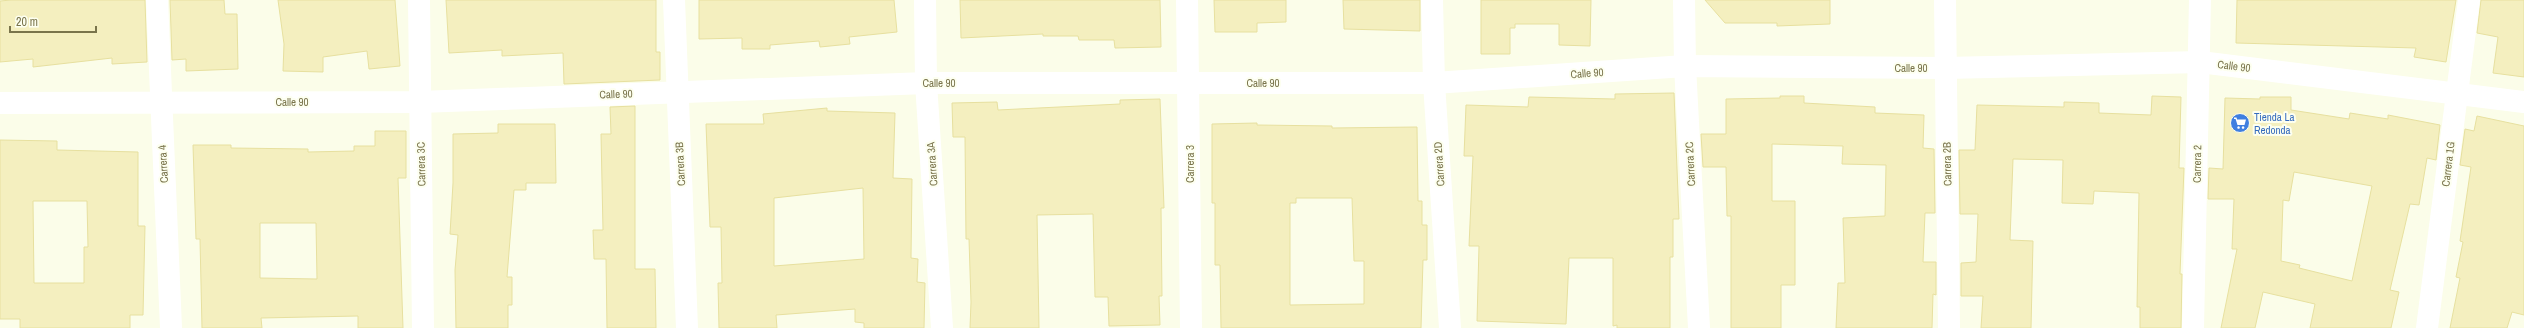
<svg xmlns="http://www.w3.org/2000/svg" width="2524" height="328" viewBox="0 0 2524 328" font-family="'Archivo Narrow',sans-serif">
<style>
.building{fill:#f4efbf;stroke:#e7e09f;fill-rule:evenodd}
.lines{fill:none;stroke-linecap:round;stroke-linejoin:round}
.minor{stroke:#fff;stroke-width:22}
.labels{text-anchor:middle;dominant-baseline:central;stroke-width:4;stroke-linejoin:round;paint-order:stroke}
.street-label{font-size:11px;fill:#79744b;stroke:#fdfff0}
.shop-label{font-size:11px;fill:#366cbe;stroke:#fdfff0;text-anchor:start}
</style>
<rect width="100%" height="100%" fill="#fbfde9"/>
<!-- building -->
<g class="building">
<polygon points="11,0 145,0 147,62 112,64 112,58 33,67 33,59 0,62 0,1"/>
<polygon points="170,0 224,0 225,14 237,14 238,69 186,71 186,59 172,60"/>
<polygon points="278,0 395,0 400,66 369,69 367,51 323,57 323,72 283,71 284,44"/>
<polygon points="446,0 656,0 656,52 660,52 660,80 564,84 563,53 502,56 502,50 449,53"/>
<polygon points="699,0 894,0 897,32 849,37 850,44 820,47 819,41 770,45 770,49 742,49 742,38 699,39"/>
<polygon points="960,0 1160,0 1161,47 1115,48 1114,40 1079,40 1078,36 1043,36 1043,34 961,38"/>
<polygon points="1214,0 1286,0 1286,22 1257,23 1257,32 1215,32"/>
<polygon points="1343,0 1420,0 1420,31 1344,29"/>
<polygon points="1481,0 1591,0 1590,46 1559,45 1559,24 1515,24 1515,28 1510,28 1510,54 1481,54"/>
<polygon points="1705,0 1830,0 1830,24 1777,26 1777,23 1725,23"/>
<polygon points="2237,0 2456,0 2446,62 2414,57 2416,48 2236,43"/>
<polygon points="2481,0 2524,0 2524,77 2493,73 2498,37 2477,33"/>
<polygon points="1674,93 1679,219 1673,219 1673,257 1670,257 1670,328 1617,328 1617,325 1613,326 1613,258 1569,258 1566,324 1477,321 1479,246 1469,246 1473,156 1464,156 1466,105 1528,107 1529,97 1615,99 1615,94"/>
<polygon points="1780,96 1804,96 1804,103 1875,107 1875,113 1924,115 1923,148 1934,149 1935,213 1925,213 1923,262 1936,262 1936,295 1933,294 1932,328 1836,328 1838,283 1845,283 1843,218 1885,216 1886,165 1842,164 1843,146 1772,144 1772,201 1795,201 1795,285 1781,285 1781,328 1731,328 1731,216 1727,216 1726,167 1703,167 1701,134 1726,134 1726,99 1780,98"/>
<polygon points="2152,96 2181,97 2179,168 2184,168 2180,274 2182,274 2181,328 2140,328 2140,307 2137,307 2139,193 2094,191 2093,204 2062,203 2063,160 2013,159 2010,240 2033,241 2031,328 1981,328 1983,296 1961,296 1961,263 1976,262 1978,214 1960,214 1959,150 1975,150 1977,105 2064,107 2064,102 2099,103 2099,113 2151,115"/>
<path d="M2260,97H2291V110L2349,119L2350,113L2388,119V115L2440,125L2436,160L2427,158L2419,205L2410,204L2390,290L2399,292L2391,328H2310L2315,304L2263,292L2255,328H2221L2237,249H2232L2234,199H2208L2209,168L2223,169L2225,98L2260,99ZM2294,172L2372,186L2352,281L2299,268L2300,265L2281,261L2283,200L2289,201Z"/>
<polygon points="1160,99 1164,208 1161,208 1162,296 1159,296 1160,325 1109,326 1108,297 1095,297 1093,214 1037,215 1039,328 970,328 971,302 969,239 966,239 965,137 953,137 952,103 997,102 998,110 1120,104 1120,100"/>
<polygon points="635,106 635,269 655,269 656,328 607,328 606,259 594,259 593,230 603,230 601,134 611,134 610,107"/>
<path d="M827,108V111L895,113L893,178L912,179L911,258L918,259L917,282L925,283L924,328H864V323L855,322V309L776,315L777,328H719L718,283H722L721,227H710L706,124H764L763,114ZM863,188L864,259L774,266V198Z"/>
<polygon points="2477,116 2524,126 2524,315 2512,312 2507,328 2450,328 2460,278 2456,277 2463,242 2460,241 2471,167 2460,165 2465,129 2474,131"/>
<path d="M1257,123V125L1332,126V128L1417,127L1418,201H1422V225H1427V260H1423L1421,328H1221L1220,265H1215V203H1212V124ZM1296,198H1352L1354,261H1364V304L1290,305V203H1296Z"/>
<polygon points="498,124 555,124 556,183 526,183 526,190 514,190 507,277 512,277 512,305 508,305 508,328 456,328 455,270 458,235 450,234 453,183 453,134 498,133"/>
<path d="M375,131H406V178H398L403,328H358V316L261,318L262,328H202L200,239H196L193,145H231V148L308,149V152L354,151V146H375ZM260,223H316L317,279L260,278Z"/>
<path d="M0,140L57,141V150L138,152V226H145L143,315H130V328H20V319H0ZM33,201H87L88,247H84V283H34Z"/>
</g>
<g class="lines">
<!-- minor -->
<g class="minor">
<polyline points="157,0 171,328"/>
<polyline points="419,0 423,328"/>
<polyline points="674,0 687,328"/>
<polyline points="925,0 926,83 942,328"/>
<polyline points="1187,0 1191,328"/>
<polyline points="1432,0 1434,83 1450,328"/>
<polyline points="1684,0 1685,66 1699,328"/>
<polyline points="1945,0 1949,328"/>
<polyline points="0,103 420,102 926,83 1434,83 1685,66 1945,68 2200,62 2524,102"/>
<polyline points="2193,328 2200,0"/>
<polyline points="2427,328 2469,0"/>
</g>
</g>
<!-- icons -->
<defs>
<g id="supermarket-disc" transform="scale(1)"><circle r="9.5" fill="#3f7fe0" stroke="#fdfff0"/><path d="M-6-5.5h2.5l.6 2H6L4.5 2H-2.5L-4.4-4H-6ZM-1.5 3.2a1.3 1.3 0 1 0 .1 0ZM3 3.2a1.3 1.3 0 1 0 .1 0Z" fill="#fff"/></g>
</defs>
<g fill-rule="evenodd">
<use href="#supermarket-disc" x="2240" y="123"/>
</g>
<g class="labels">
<!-- street labels -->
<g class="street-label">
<text transform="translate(2234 66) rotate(7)">Calle 90</text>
<text x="1911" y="68">Calle 90</text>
<text transform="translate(1587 73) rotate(-4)">Calle 90</text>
<text x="939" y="83">Calle 90</text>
<text x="1263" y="83">Calle 90</text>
<text transform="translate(616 94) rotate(-2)">Calle 90</text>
<text x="292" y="102">Calle 90</text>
<text transform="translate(163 164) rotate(-93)">Carrera 4</text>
<text transform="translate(421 164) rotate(-91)">Carrera 3C</text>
<text transform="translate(680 164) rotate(-93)">Carrera 3B</text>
<text transform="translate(932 164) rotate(-94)">Carrera 3A</text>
<text transform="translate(1190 164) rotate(-90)">Carrera 3</text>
<text transform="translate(1439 164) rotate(-94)">Carrera 2D</text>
<text transform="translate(1690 164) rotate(-93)">Carrera 2C</text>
<text transform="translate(1947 164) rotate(-91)">Carrera 2B</text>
<text transform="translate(2197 164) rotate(-89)">Carrera 2</text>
<text transform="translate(2448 164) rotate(-83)">Carrera 1G</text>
</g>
<!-- shop labels -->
<g class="shop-label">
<text x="2254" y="117">Tienda La<tspan x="2254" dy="13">Redonda</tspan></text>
</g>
</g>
<!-- scale -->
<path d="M10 26v6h86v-6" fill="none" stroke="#79744b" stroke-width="2"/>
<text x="16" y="26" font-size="12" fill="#79744b" stroke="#fdfff0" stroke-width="3" paint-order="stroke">20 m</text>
</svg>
